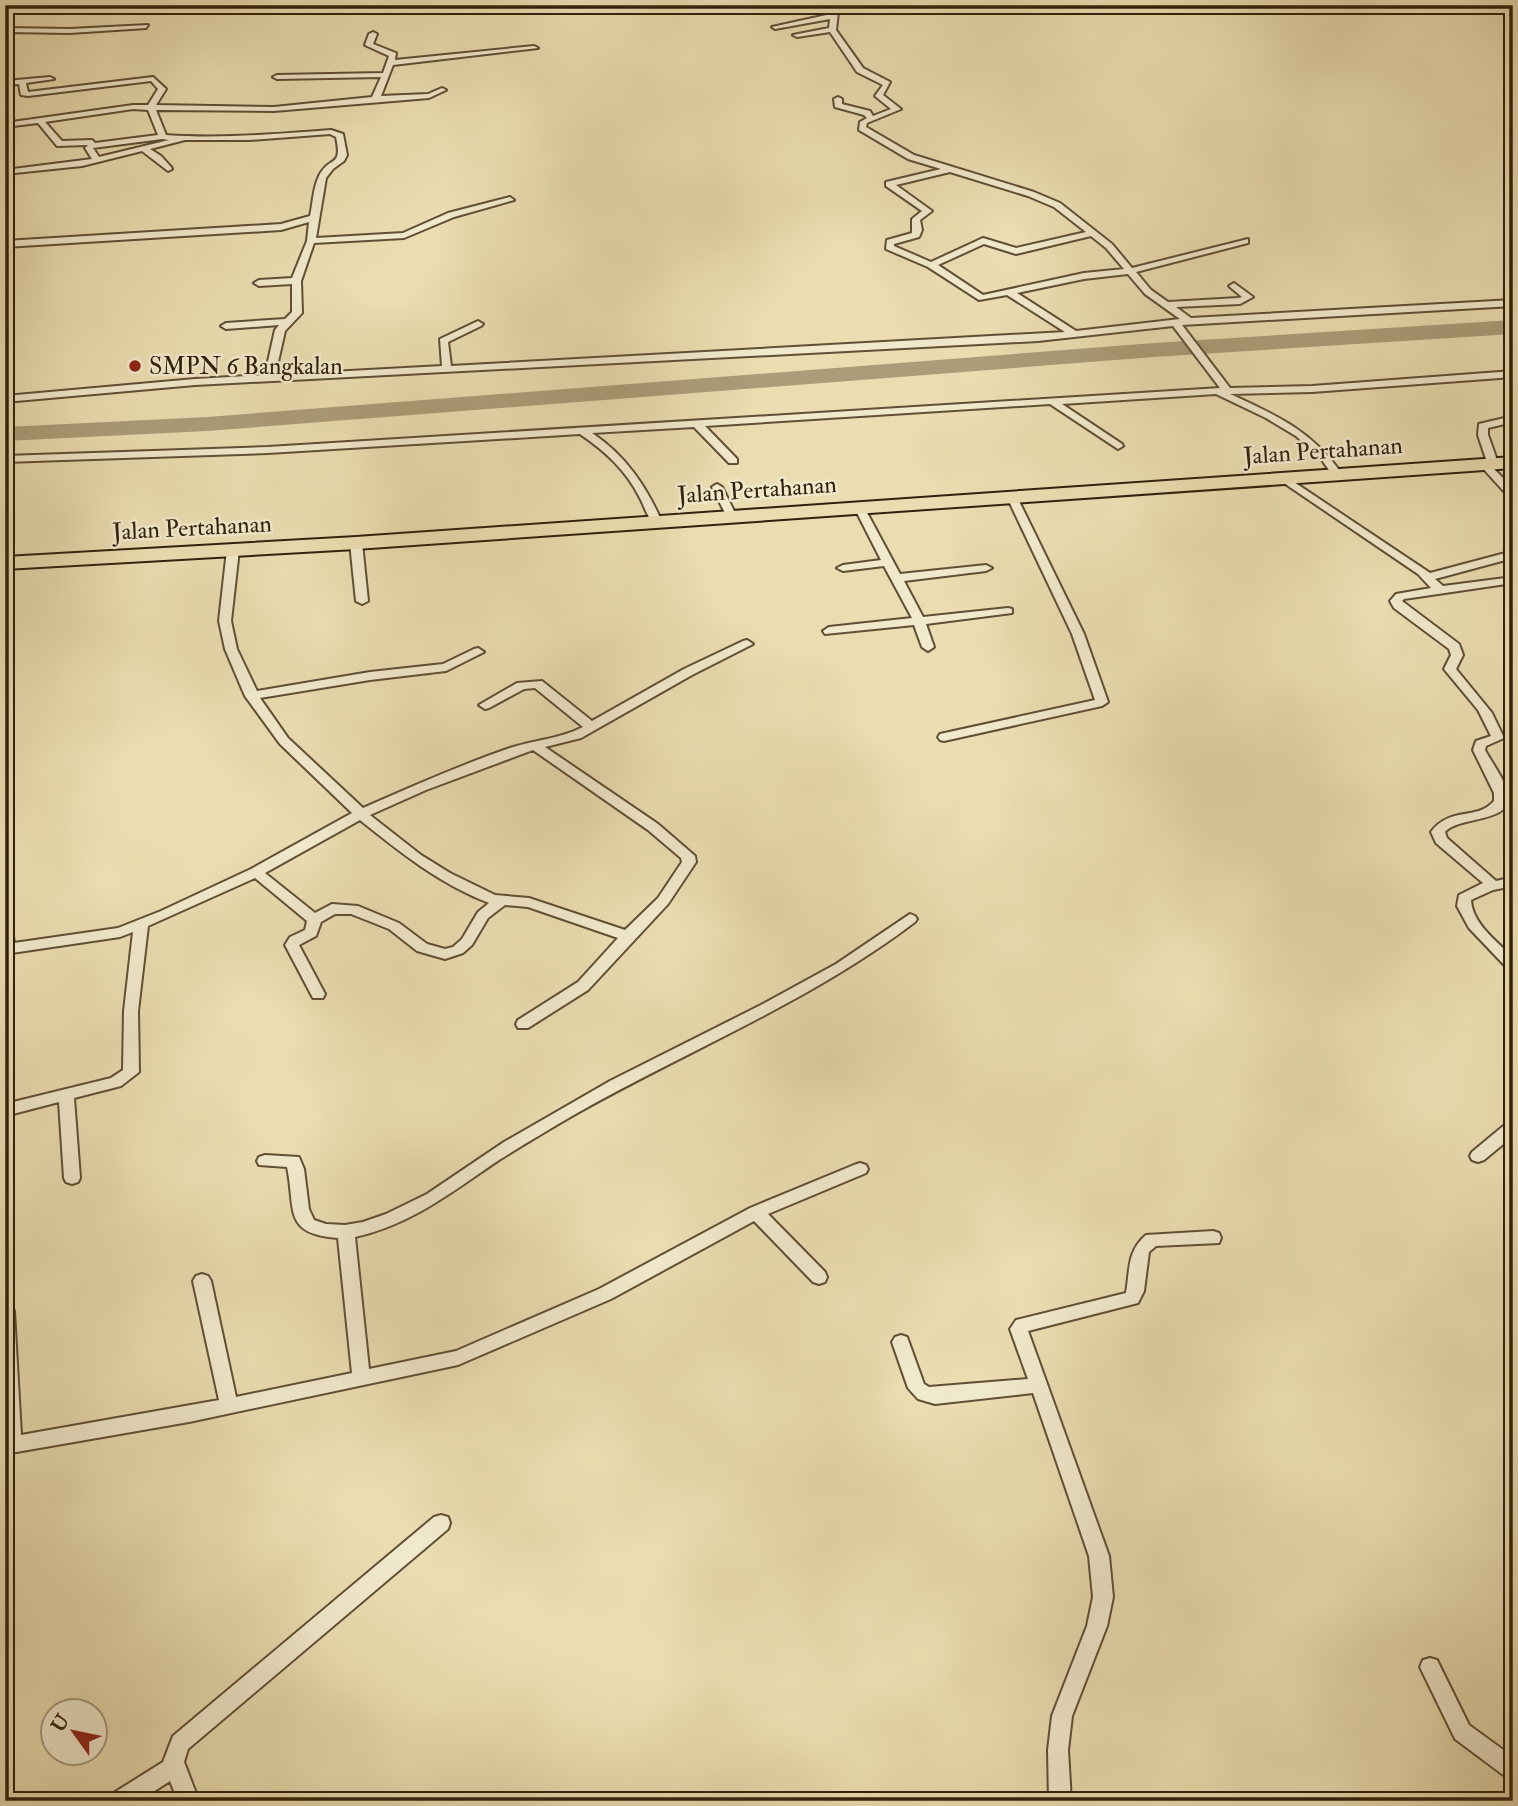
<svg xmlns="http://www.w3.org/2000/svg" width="1518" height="1806" viewBox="0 0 1518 1806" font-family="'IM FELL Double Pica',serif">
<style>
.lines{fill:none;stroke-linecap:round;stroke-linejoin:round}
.river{fill:#ab9d79;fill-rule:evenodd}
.minor-casing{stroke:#604f35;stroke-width:4}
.trunk-casing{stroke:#32200c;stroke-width:4}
.minor{fill:#f1e9cc;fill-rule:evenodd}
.trunk{fill:#eaddb1;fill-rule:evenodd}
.poi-dot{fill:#8f2418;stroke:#f1e9cc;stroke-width:2.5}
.labels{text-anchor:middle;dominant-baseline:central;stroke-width:5;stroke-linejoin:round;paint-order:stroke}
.far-poi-label{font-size:24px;fill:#32200c;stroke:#f1e9cc;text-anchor:start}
.far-street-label{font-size:24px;fill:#32200c;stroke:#f1e9cc}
</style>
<rect width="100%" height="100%" fill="#eaddb1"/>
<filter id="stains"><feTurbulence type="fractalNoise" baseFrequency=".00286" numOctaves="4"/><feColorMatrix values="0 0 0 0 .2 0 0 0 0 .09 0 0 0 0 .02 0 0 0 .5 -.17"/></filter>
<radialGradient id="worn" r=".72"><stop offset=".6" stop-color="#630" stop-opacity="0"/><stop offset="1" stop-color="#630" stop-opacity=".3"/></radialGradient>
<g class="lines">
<!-- river -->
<polygon class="river" points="1513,320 1513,334 1154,357 207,431 5,441 5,427 207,417 1154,343"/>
<!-- minor casing -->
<g class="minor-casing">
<g id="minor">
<path d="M833,5H839V8L918,9L946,6L949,8L918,13L838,12L836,30L863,68L890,82L883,95L901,109L867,123L866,127L914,155L1034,192L1060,203L1112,244L1132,268L1248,239V243L1136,272L1151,290L1168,302L1238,298L1242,297L1229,286L1234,283L1253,297L1240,304L1176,307L1191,318L1513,300V306L1182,325L1230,388L1312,386L1513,371V377L1312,392L1230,394C1276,415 1312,431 1342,474L1337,477L1333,476L1322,460L1296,436L1266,418L1216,394L1062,404L1122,444L1123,446L1118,449L1050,404L705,426L737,459V463H729L694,427L592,433C626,456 646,486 662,522L657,525C648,521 645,507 640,498C626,470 605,451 580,434L268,453L5,462V456L268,447L1220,388L1173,326L1038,341L195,385L5,402V396L195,379L265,375L275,330L279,325L226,329L221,326L226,323L285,319L292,312V284L259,286L254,283L259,280L292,278L307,241L309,222L281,230L5,247V241L281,224L310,216C313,203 313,188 319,176C329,155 343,169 336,137L330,134L249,140H185L150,149L161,156L171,167L172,169L168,171L142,151L82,166L5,174V170L92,159L85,148L88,145L57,146L38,123L5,127V123L133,105H148L158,89L151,81L28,96L21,95L19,84L5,85V81L50,77L54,79L26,83L28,92L153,77L166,89L156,105L274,107L372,97L381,77L277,79L273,77L277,75L383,73L389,56L365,45L369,34L373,32L377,34L373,44L396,53L395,60L534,46L538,48L393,65L381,96L428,94L442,88L446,90L429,98L274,111L156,110L166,135C220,139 276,134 331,130L343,134L347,155L344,161L333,169L326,178L316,238L403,233L448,213L510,197L514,200L454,217L404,238L314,243L301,281L302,313L285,331L275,375L442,366L440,339L478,321L483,324L481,326L448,342L451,366L1065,332L1007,295L979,300L928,267L886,249L887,240L912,233V219L922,211L886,186V182L941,169L908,159L859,130L860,122L867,118L864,115L835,107L834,99L838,97L842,99V104L870,111L873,116L891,109L875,96L883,85L857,72L830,32L797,37L793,35L829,28L830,19L775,29L772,27L831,14ZM133,109L148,110L158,135L95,143L92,140L62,141L45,122ZM162,139L169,140L99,157L93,148ZM950,172L1028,196L1054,207L1086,232L1016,248L983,238L931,262L894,246V244L919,237L922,230L920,220L932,211L896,185ZM1091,236L1106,248L1124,269L1084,273L983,295L938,265L984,244L1016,254ZM1128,274L1145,294L1180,319L1076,331L1017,293L1084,279Z"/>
<polygon points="148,25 146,28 70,33 5,32 5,28 70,29"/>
<polygon points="1513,416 1513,422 1488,428 1488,435 1498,463 1491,466 1513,488 1513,498 1509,497 1479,464 1487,462 1478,435 1479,424"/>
<path d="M1285,476L1430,573L1513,551V558L1435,579L1443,586L1513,577V583L1404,599L1402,601L1459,644L1463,655L1456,669L1492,713L1504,738L1486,746L1485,750C1492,763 1506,781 1508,796C1511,823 1458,816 1445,832L1447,838L1496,881L1513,877V886L1493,890L1471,900C1472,923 1497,942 1513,957V971L1508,969L1469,928L1457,906L1459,895L1483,883L1436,843L1431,832C1450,806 1477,821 1494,801V793L1473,750L1476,741L1491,736L1478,710L1444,669L1451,655L1449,649L1394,608L1390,601L1396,594L1431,588L1418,574L1281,481L1280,479Z"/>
<polygon points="717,484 722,487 736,515 735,517 727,517 712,487"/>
<polygon points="1012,494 1017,497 1084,634 1108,702 1102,706 944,741 940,740 938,737 940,734 1095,700 1072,634 1007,497"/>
<polygon points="859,504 864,507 900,574 986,565 992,568 986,571 904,581 923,617 1008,608 1012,609 1012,613 926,624 934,647 928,651 922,647 914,625 825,634 823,631 829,627 912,618 884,566 843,571 837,568 843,565 881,560 854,507"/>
<polygon points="356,540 362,543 368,601 362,604 356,601 350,543"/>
<path d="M233,547L239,550L231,621L237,649L257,691L370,672L443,664L474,649L478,648L484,652L446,671L370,680L260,698L288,738L363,808C411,787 460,765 510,748C534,740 560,739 583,727L535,688L524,689L489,708L485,709L479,705L517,683L542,681L592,721L684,669L743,641L747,640L753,644L692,675L581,738L545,747L658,824L695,856L696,862L668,904L588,990L528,1028H518L516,1024L518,1020L578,982L618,938L528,907L505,905L488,918L472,945L463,953L445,959L417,951L389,929L351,914H335L321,922L316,936L299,945L325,994L323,998H313L285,945L290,937L305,930L307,921L255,878L148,926L138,1011L139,1072L121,1086L74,1098L80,1178L78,1182L72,1184L66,1182L64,1178L59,1102L5,1116V1104L111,1078L123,1070L124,1011L133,932L120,937L5,954V925L12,930L14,943L118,928L161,911L251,869L352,813L280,744L245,696L225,649L219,621L227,550ZM533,750L648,830L681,858L682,862L658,898L625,930L529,898L495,895L450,873L421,855L370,815L426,790ZM360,820C401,853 440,884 489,903L478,912L462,939L453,947L445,949L427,944L399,923L358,906L332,904L315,913L265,873Z"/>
<path d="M910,914L915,916L917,919L915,922C810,1002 686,1051 572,1116C548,1130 523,1145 499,1160C453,1191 411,1225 355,1237L369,1369L456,1351L599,1289L750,1208L854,1165L860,1163L866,1165L868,1169L866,1173L768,1214L825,1272L827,1277L825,1282L819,1284L813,1282L754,1221L611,1299L458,1365L189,1422L5,1454V1304L11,1306L14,1311L21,1435L219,1400L193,1281L196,1276L202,1274L208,1276L211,1281L236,1397L352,1373L338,1238C282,1234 296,1209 287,1167L259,1165L257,1161L259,1157L265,1155L299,1157L304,1169L309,1209L314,1220L326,1224L345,1225L363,1222L386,1214L427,1194L504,1142L610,1081L761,1005L836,964Z"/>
<polygon points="1513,1121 1513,1136 1484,1160 1478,1162 1472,1160 1470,1156 1472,1152 1507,1123"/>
<path d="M1213,1231L1219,1233L1221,1238L1219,1243L1156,1246L1149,1252L1144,1291L1138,1303L1028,1331L1109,1556L1113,1597L1107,1626L1072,1716L1068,1750L1071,1801H1049L1048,1750L1052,1716L1087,1626L1093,1597L1089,1556L1033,1393L935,1404L918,1399L908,1388L892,1342L895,1337L901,1335L907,1337L924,1384L929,1387L1028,1379L1010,1329L1016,1320L1126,1293C1130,1270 1127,1251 1146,1235Z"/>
<polygon points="441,1515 448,1517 450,1523 448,1529 188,1749 184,1762 199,1801 178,1801 170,1781 139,1801 109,1801 112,1794 163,1762 173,1736 434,1517"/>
<polygon points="1430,1658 1437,1660 1469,1725 1513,1757 1513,1780 1506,1777 1455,1739 1420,1667 1423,1660"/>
</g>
</g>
<!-- trunk casing -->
<g class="trunk-casing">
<polygon id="trunk" points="1513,457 1513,468 356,549 5,569 5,557 356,537"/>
</g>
<!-- minor -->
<use href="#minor" class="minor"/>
<!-- trunk -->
<use href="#trunk" class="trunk"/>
</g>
<!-- markers -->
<circle class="poi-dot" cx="135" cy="366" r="7"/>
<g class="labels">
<!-- far-poi labels -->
<g class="far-poi-label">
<text x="149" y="366">SMPN 6 Bangkalan</text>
</g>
<!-- far-street labels -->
<g class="far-street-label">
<text transform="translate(1323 451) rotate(-4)">Jalan Pertahanan</text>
<text transform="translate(757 490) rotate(-4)">Jalan Pertahanan</text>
<text transform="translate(192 528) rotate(-3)">Jalan Pertahanan</text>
</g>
</g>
<!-- margin -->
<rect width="1518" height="1806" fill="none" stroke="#eaddb1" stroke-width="28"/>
<rect x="7" y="7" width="1504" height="1792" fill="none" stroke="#32200c" stroke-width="3.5"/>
<rect x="14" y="14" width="1490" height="1778" fill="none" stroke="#32200c" stroke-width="2"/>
<!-- north arrow -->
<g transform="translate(74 1732) rotate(303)"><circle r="33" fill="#f1e9cc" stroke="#a5997f" stroke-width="2"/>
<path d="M0-5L12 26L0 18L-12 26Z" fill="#8f2418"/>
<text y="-10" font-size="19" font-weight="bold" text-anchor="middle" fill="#32200c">U</text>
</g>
<rect width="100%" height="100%" filter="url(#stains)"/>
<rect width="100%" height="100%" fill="url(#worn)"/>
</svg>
